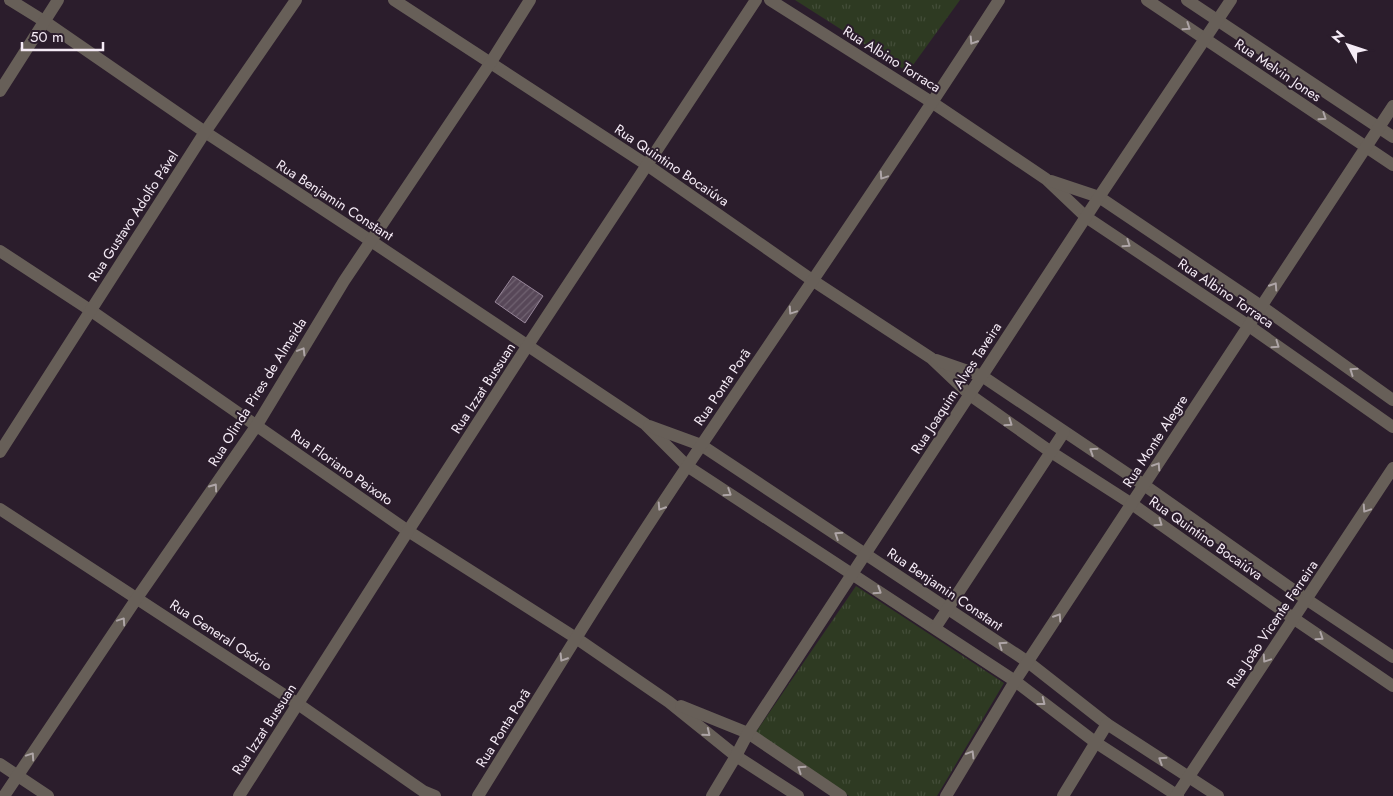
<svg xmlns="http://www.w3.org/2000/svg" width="1393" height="796" viewBox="0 0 1393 796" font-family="Jost,sans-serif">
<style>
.park{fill:url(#park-tufts)}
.building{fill:url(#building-hatch);stroke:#98879a}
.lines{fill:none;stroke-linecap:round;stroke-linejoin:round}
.minor{stroke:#675f58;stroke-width:12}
.oneway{stroke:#aea5a7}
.labels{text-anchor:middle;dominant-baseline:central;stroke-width:4;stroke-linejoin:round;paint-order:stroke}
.street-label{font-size:14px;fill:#f5ebf6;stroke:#2b1d2c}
</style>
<defs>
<pattern id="park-tufts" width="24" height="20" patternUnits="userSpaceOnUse" patternTransform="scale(1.25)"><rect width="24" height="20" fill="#2e3a22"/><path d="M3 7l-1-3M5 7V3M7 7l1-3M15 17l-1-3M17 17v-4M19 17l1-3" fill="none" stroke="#434d38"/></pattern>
<pattern id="building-hatch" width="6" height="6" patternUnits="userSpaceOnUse" patternTransform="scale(1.25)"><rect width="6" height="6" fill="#574758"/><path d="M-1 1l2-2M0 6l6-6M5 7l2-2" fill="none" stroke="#706271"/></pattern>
</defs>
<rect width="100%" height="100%" fill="#2b1d2c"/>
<!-- park -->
<g class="park">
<polygon points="795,0 960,0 908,72"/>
<polygon points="856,586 1004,683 937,796 849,796 756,732"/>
</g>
<!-- building -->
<polygon class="building" points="513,276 543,296 525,323 495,302"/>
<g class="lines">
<!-- minor -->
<g class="minor">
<polyline points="10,0 44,21 205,132 371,241 645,424 687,466 1015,681 1095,742 1178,796"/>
<polyline points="394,0 647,165 812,280 931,358 970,395 1051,452 1132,504 1293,618 1393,686"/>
<polyline points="770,0 933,103 1046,179 1086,217 1249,326 1393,427"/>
<polyline points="1147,0 1393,165"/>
<polyline points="1187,0 1393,137"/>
<polyline points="0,91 58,0"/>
<polyline points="1051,181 1099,197 1261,306 1393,400"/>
<polyline points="0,251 90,310 408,531 576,638 669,702 736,756 798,796"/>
<polyline points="936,360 982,376 1144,485 1306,599 1393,657"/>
<polyline points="649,426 701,445 1028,662 1107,724 1218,796"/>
<polyline points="0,452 205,132 296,0"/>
<polyline points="0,509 298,704 423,791 435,796"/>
<polyline points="935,628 1064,432"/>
<polyline points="681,706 748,733 841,796"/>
<polyline points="0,764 48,796"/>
<polyline points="4,796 137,598 257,425 344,281 491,62 530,0"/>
<polyline points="239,796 408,531 528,345 756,0"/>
<path d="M478,796C547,685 615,573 688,465C792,310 898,157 999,0"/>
<polyline points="712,796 736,756 748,733 1099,197 1231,0"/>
<polyline points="946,796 1015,681 1393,106"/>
<polyline points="1063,796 1107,724"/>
<polyline points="1176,796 1393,468"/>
</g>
</g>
<!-- one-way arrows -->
<defs><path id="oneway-chevron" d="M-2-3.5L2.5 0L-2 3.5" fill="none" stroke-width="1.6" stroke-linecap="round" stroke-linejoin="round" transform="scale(1.25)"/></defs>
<g class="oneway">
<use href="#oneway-chevron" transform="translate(1187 27) rotate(34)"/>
<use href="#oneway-chevron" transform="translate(973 41) rotate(123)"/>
<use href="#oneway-chevron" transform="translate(1323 117) rotate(34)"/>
<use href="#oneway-chevron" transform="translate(883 176) rotate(124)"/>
<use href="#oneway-chevron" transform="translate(1127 244) rotate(34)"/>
<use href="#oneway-chevron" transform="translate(1274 286) rotate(-57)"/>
<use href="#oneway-chevron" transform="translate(792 311) rotate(124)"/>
<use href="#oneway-chevron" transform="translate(1276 345) rotate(35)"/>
<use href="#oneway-chevron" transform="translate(302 351) rotate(-59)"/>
<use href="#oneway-chevron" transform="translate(1353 371) rotate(-145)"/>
<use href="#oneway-chevron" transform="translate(1009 423) rotate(35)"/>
<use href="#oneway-chevron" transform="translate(1093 451) rotate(-147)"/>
<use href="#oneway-chevron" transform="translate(1157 466) rotate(-57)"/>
<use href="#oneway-chevron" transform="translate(214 487) rotate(-55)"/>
<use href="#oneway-chevron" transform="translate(728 493) rotate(33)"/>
<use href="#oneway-chevron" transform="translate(661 507) rotate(123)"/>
<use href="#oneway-chevron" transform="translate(1366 509) rotate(124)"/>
<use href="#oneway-chevron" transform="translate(1159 523) rotate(35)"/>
<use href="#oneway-chevron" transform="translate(838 535) rotate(-147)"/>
<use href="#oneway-chevron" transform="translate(878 591) rotate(33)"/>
<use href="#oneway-chevron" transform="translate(1058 617) rotate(-57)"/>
<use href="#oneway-chevron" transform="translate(122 621) rotate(-56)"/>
<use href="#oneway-chevron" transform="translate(1320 637) rotate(34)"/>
<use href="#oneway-chevron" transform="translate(1002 645) rotate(-146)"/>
<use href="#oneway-chevron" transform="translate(563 658) rotate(122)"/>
<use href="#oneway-chevron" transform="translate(1266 659) rotate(124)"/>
<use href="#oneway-chevron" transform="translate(1042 702) rotate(38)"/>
<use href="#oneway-chevron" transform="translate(707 733) rotate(39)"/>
<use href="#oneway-chevron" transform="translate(971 754) rotate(-59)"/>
<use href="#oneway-chevron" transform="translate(31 756) rotate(-56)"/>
<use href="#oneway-chevron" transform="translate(1162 760) rotate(-147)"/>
<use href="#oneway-chevron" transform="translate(801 769) rotate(-146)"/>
</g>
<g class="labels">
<!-- street labels -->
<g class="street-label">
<text transform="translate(892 59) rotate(32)">Rua Albino Torraca</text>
<text transform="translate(1278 70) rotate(34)">Rua Melvin Jones</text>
<text transform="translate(672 165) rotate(34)">Rua Quintino Bocaiúva</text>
<text transform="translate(335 200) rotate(33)">Rua Benjamin Constant</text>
<text transform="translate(133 216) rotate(-57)">Rua Gustavo Adolfo Pável</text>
<text transform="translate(1226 293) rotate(34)">Rua Albino Torraca</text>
<text transform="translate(722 387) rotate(-56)">Rua Ponta Porã</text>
<text transform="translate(483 388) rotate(-57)">Rua Izzat Bussuan</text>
<text transform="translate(956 388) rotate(-57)">Rua Joaquim Alves Taveira</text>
<text transform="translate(257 392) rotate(-58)">Rua Olinda Pires de Almeida</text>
<text transform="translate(1155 441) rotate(-57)">Rua Monte Alegre</text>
<text transform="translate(342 467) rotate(35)">Rua Floriano Peixoto</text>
<text transform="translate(1206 538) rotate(35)">Rua Quintino Bocaiúva</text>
<text transform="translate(945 589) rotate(34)">Rua Benjamin Constant</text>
<text transform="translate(1272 624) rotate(-56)">Rua João Vicente Ferreira</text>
<text transform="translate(221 635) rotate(33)">Rua General Osório</text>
<text transform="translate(503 728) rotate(-58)">Rua Ponta Porã</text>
<text transform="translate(264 729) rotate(-57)">Rua Izzat Bussuan</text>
</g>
</g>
<!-- north arrow -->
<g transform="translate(1348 45) rotate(310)" stroke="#2b1d2c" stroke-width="4" paint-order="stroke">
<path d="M0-4L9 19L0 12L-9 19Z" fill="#f5ebf6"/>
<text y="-8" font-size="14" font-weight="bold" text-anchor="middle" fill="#f5ebf6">N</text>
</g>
<!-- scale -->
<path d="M22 42v8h81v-8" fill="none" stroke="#f5ebf6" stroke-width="2.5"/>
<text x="30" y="42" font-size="15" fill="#f5ebf6" stroke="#2b1d2c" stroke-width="4" paint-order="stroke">50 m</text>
</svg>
